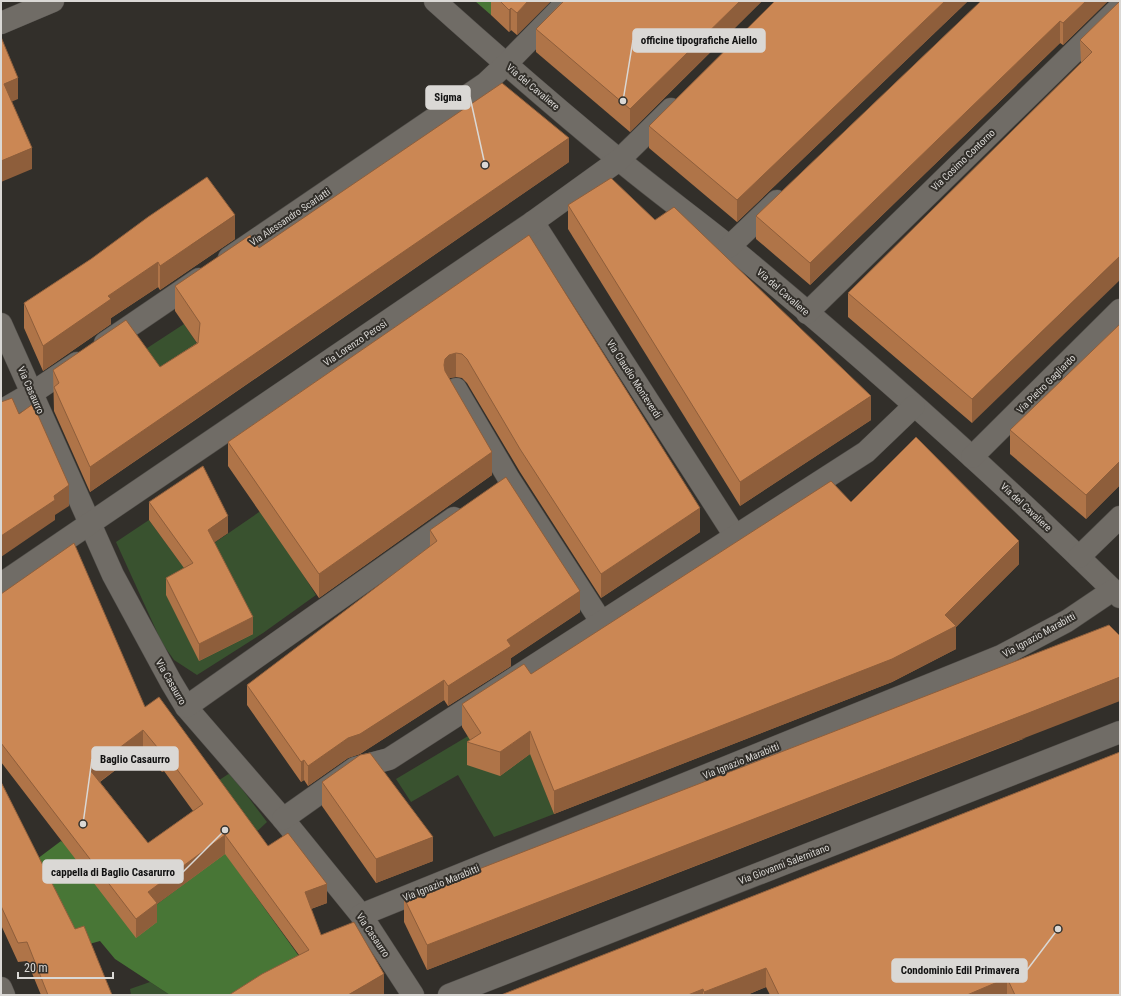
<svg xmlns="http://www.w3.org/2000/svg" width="1121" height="996" viewBox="0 0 1121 996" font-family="'Roboto Condensed',sans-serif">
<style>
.green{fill:#39522f}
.forest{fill:#487636}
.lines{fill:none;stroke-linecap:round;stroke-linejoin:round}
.minor-casing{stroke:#504d49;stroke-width:23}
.minor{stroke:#706c66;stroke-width:22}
.wall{fill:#af7448;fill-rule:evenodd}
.shaded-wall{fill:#8e5e3b}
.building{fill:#cb8754;stroke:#8e5e3b;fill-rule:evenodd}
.labels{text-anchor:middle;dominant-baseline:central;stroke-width:4;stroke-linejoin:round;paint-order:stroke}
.street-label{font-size:10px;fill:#dad8d5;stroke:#322f2a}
.leader{fill:none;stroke:#dad8d5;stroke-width:1.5}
.callout-dot{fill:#dad8d5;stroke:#322f2a;stroke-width:1.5}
.callout{fill:#dad8d5;stroke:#dad8d5;stroke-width:1.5}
.callout-label{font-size:11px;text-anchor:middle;font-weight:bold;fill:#111}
</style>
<rect width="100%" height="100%" fill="#322f2a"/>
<!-- green -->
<g class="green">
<polygon points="184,324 208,360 161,392 135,356"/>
<polygon points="262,510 316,595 263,633 197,675 174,660 162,643 116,542 149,520 182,565"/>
<polygon points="510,711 544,762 536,768 554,814 494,837 458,775 411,802 396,779"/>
<polygon points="230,773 267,822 249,839 210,786"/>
<polygon points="150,982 170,995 131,995 130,989"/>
</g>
<!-- forest -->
<g class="forest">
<polygon points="475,1 504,1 491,15"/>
<polygon points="61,841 148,911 225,853 301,959 241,995 170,995 115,959 100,941 75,948 37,859"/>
</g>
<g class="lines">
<!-- minor casing -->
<g class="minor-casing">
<g id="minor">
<path d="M435,1C495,55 556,108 618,159C660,194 705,226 747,261C875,368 1001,480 1120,597"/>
<polyline points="1,23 53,1"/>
<polyline points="533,222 735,536"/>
<polyline points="729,247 777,201"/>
<polyline points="229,258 486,83 506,64 568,1"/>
<polyline points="807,313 1120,7"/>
<polyline points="1,324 113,575 171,682 186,707 283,819 361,915 413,995"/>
<polyline points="105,343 199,279"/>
<polyline points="456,389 509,479 602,623"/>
<polyline points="1,411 32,393 77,363"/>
<polyline points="972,457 1120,310"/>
<polyline points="1079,557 1120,517"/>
<polyline points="1,584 533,222 619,160 671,109"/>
<polyline points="186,707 454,518"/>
<polyline points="283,819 355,768 389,759 866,452 914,406"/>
<polyline points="361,915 1001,656 1067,621 1113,590"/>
<polyline points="1,988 4,995"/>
<polyline points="449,995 1120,732"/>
</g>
</g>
<!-- minor -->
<use href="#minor" class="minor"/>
</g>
<!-- wall -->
<g class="wall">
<polygon points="491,1 551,1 517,35 511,30 509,32 491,15"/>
<polygon points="563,1 762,1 630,132 536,52 536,29"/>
<polygon points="775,1 968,1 737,222 649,148 649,126"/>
<polygon points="981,1 1108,1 1063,45 1060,43 810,285 756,239 756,216"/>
<polygon points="1120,1 972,423 848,317 848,293 1081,64 1080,40"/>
<polygon points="569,162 188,425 90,492 54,411 53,370 160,367 197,343 175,311 175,286 259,248"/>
<polygon points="568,205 655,220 871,420 740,506 568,229"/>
<polygon points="529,235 700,532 601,598 520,472 467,383 462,378 456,377 449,378 492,475 319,598 228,466 228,442"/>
<polygon points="235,239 160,290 158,287 111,318 111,324 43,371 24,328 24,303 91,259"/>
<polygon points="1120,324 1120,485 1086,519 1010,454 1010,430"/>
<polygon points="149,502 228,533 214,542 253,634 199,661 166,595 166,578 184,568 149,520"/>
<polygon points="851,502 1019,564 956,627 956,649 892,682 554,814 530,754 500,776 467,765 467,742 470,740 462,727 462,704 531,674"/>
<polygon points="430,530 580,612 511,658 511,666 448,706 444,700 360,754 348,758 308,786 304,780 301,782 247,705 247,685 430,547"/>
<path d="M1,594L145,707L268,846L327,903L311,909L321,935L384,994L299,955L225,854L157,904V922L136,938L1,762ZM143,749L162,772L164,771L193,811L148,843L100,782Z"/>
<polygon points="1026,738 427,970 404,922 404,898"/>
<polygon points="1120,752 1120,995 770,995 766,987 747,995 501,995"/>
<polygon points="1,782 75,929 112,995 41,995 27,961 18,962 1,925"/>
<polygon points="322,782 433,861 376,883 322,806"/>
</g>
<!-- shaded-wall -->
<g class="shaded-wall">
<polygon points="528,1 551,1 517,35 517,13"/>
<polygon points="740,1 762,1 630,132 630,109"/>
<polygon points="945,1 968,1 737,222 737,200"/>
<polygon points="1086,1 1108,1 1063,45 1063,23"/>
<polygon points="511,8 511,30 509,32 509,10"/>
<polygon points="1060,21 1060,43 810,285 810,263"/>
<polygon points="18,78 18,99 4,105 4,84"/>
<polygon points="569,138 569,162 90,492 90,467"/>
<polygon points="32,148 32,169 1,182 1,161"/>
<polygon points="235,215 235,239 160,290 160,266"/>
<polygon points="1120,256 1120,280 972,423 972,399"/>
<polygon points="158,262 158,287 111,318 111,324 43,371 43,346 108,296"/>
<polygon points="456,353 456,377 449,378 445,383 444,365 445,359 449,355"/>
<polygon points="2,375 2,396 1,397 1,376"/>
<polygon points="871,396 871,420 740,506 740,482"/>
<polygon points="492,452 492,475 319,598 319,574"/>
<polygon points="1120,461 1120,485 1086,519 1086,495"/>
<polygon points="69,485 69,506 55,515 55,520 1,557 1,536 54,496"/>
<polygon points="700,508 700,532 601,598 601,574"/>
<polygon points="228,516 228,533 208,547 208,530"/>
<polygon points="1019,541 1019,564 956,627 956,649 892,682 554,814 554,791 945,615"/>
<polygon points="580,591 580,612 511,658 511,666 448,706 448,686 507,640"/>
<polygon points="253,617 253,634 199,661 199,644"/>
<polygon points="1120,677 1120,701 427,970 427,945"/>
<polygon points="444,680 444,700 360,754 348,758 308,786 308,766 348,738"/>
<polygon points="143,730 143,749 90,789 90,770"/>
<polygon points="530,731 530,754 500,776 500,752"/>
<polygon points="164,752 164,771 162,772 162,753"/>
<polygon points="304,760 304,780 301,782 301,762"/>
<polygon points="225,835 225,854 157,904 157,922 136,938 136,919 148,892"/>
<polygon points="433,837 433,861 376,883 376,859"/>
<polygon points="327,884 327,903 305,911 305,892"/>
<polygon points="766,968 766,987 747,995 704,995 704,992"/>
<polygon points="384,974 384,994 382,995 348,995"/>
<polygon points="1007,978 1007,995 967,995"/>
<polygon points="703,989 703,995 688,995"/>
</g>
<!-- building -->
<g class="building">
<polygon points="500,1 528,1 517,13 511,8 509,10"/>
<polygon points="564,1 740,1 630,109 536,29"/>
<polygon points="775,1 945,1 737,200 649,126"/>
<polygon points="981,1 1086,1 1063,23 1060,21 810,263 756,216"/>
<polygon points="1120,1 1120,256 972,399 848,293 1092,52 1080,40"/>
<polygon points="1,37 18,78 4,84 32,148 1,161"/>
<polygon points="502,83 569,138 90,467 54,387 59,383 53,370 126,320 160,367 182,353 198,343 200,323 175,286 250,235 259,248"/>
<polygon points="207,177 235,215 160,266 158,262 108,296 111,299 43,346 24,303 91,259 148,217"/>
<polygon points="611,178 655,220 674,207 871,396 740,482 568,205"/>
<polygon points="529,235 700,508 601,574 520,449 467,359 462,354 456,353 449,355 445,359 444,365 445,371 492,452 319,574 228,442"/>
<polygon points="1120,324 1120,461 1086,495 1010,430"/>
<polygon points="12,398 19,414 33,404 69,485 54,496 55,500 1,536 1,402"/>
<polygon points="916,437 1019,541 945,615 956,626 892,659 554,791 530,731 500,752 467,742 481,733 462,704 524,664 531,674 831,481 851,502"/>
<polygon points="203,466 228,516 208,530 253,617 199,644 166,578 193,563 149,502"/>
<polygon points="506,477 580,591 507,640 511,646 448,686 444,680 360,734 348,738 308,766 304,760 301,762 247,685 437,541 430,530"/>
<path d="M74,543L145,707L159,697L268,846L288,833L327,884L305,892L321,935L354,922L384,974L348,995H229L262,974L309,950L225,835L148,892L157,903L136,919L1,743V594ZM143,730L162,753L164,752L203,804L148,843L90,770Z"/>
<polygon points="1109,625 1120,636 1120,677 1026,714 427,945 404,898"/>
<polygon points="1120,752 1120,995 1015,995 1007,978 967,995 779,995 766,968 704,992 703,989 688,995 501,995"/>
<polygon points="370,753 433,837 376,859 322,782 360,755"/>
<polygon points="1,782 75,929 84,926 112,995 48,995 27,942 18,943 1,906"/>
</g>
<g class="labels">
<!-- street labels -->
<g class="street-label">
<text transform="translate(533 87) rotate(40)">Via del Cavaliere</text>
<text transform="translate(963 160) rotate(-44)">Via Cosimo Contorno</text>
<text transform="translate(290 217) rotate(-34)">Via Alessandro Scarlatti</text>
<text transform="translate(783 292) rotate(41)">Via del Cavaliere</text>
<text transform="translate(355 343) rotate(-34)">Via Lorenzo Perosi</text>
<text transform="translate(634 379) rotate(57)">Via Claudio Monteverdi</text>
<text transform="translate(1046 384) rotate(-45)">Via Pietro Gagliardo</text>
<text transform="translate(31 390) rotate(66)">Via Casaurro</text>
<text transform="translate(1026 507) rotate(43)">Via del Cavaliere</text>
<text transform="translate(1039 635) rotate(-29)">Via Ignazio Marabitti</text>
<text transform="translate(171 682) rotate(60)">Via Casaurro</text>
<text transform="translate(741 761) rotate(-22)">Via Ignazio Marabitti</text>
<text transform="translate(784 864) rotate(-21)">Via Giovanni Salernitano</text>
<text transform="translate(441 883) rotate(-22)">Via Ignazio Marabitti</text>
<text transform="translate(373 935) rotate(56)">Via Casaurro</text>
</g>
</g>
<!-- callouts -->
<path class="leader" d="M623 101L633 40M485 165L470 97M83 824L92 759M225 830L183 872M1058 929L1027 970"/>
<g class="callout-dot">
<circle cx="623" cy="101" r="4"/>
<circle cx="485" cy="165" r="4"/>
<circle cx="83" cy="824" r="4"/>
<circle cx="225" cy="830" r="4"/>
<circle cx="1058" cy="929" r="4"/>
</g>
<g class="callout">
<rect x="633" y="29" width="132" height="23" rx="4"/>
<rect x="426" y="86" width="44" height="23" rx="4"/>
<rect x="92" y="747" width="86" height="23" rx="4"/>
<rect x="43" y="860" width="140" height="23" rx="4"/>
<rect x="892" y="959" width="135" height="23" rx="4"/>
</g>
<g class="callout-label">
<text x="699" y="44">officine tipografiche Aiello</text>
<text x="448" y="101">Sigma</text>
<text x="135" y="763">Baglio Casaurro</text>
<text x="113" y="876">cappella di Baglio Casarurro</text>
<text x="960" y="974">Condominio Edil Primavera</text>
</g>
<!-- border -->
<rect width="1121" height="996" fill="none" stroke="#dad8d5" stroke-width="4"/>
<!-- scale -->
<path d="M18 972v6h95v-6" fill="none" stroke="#dad8d5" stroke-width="2"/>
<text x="24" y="972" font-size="12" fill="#dad8d5" stroke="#322f2a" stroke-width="3" paint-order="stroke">20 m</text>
</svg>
